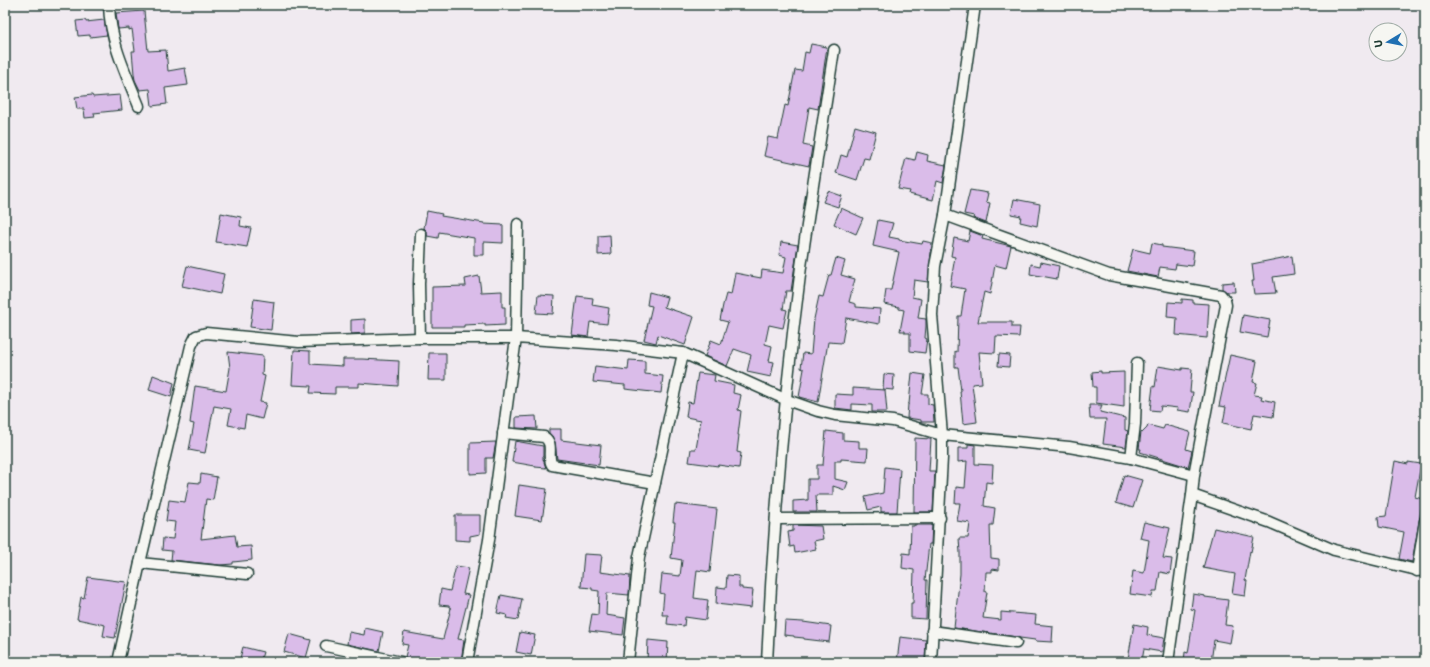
<svg xmlns="http://www.w3.org/2000/svg" width="1430" height="667" viewBox="0 0 1430 667" font-family="'Shantell Sans',sans-serif">
<style>
.building{fill:#dabce9;stroke:#1f3d34}
.lines{fill:none;stroke-linecap:round;stroke-linejoin:round}
.minor-casing{stroke:#1f3d34;stroke-width:13}
.minor{stroke:#f6f6f2;stroke-width:10}
</style>
<rect width="100%" height="100%" fill="#f0eaf0"/>
<filter id="ink" filterUnits="userSpaceOnUse"><feTurbulence type="fractalNoise" baseFrequency=".025" numOctaves="2"/><feDisplacementMap in="SourceGraphic" scale="8" xChannelSelector="R" yChannelSelector="G"/><feConvolveMatrix kernelMatrix="1 2 1 2 8 2 1 2 1" color-interpolation-filters="sRGB"/></filter>
<g filter="url(#ink)">
<!-- building -->
<g class="building">
<polygon points="144,11 148,51 166,50 168,71 185,68 188,85 165,88 167,104 152,106 150,89 140,90 135,80 134,74 132,51 135,51 132,29 129,30 129,28 118,29 116,13"/>
<polygon points="86,20 86,22 104,20 107,35 90,37 90,35 78,36 76,21"/>
<polygon points="811,44 827,47 818,109 809,107 803,145 812,147 809,166 764,156 768,137 778,139 785,105 788,106 795,70 802,71 805,52 809,53"/>
<polygon points="92,95 93,97 120,95 122,110 94,113 95,117 85,118 84,109 77,109 75,97"/>
<polygon points="855,126 876,132 869,159 864,158 857,180 836,173 841,155 847,157"/>
<polygon points="917,152 928,155 927,161 946,165 943,183 937,181 933,200 909,194 910,191 898,189 906,158 915,160"/>
<polygon points="970,190 988,193 986,202 990,203 986,223 973,218 974,216 964,214"/>
<polygon points="828,191 842,196 838,207 823,202"/>
<polygon points="1014,199 1040,204 1037,226 1020,222 1021,216 1011,214"/>
<polygon points="841,208 863,218 856,234 834,224"/>
<polygon points="427,211 442,214 441,216 484,223 484,224 503,225 503,243 484,242 484,255 474,255 474,238 439,232 438,238 427,236 427,231 424,228"/>
<polygon points="221,213 241,217 240,226 251,228 247,247 216,242"/>
<polygon points="878,220 893,223 889,237 899,239 899,240 922,244 923,241 932,243 928,282 914,280 912,297 921,299 918,318 926,319 926,326 925,338 927,339 925,353 910,351 910,333 905,333 905,331 900,331 904,310 899,309 899,307 884,304 886,290 891,290 899,252 873,246"/>
<polygon points="970,231 983,236 982,239 1011,246 1006,268 995,265 990,294 984,292 978,322 1012,322 1012,327 1020,327 1019,337 996,336 995,353 979,352 982,383 972,384 977,422 963,424 960,391 961,391 958,367 955,367 955,351 957,352 958,316 961,316 965,289 950,286 955,257 951,256 954,238 968,241"/>
<polygon points="610,235 611,254 598,255 598,236"/>
<polygon points="781,242 798,245 791,291 786,291 783,309 787,310 783,328 769,325 765,344 772,346 769,361 774,362 771,377 747,372 751,355 734,349 727,366 705,356 711,340 721,344 728,322 720,320 723,305 726,294 731,295 735,273 761,278 762,270 783,273 786,257 779,255"/>
<polygon points="1152,243 1162,245 1162,247 1194,251 1192,266 1176,264 1175,269 1160,267 1158,277 1127,271 1133,249 1150,253"/>
<polygon points="1292,256 1294,274 1273,277 1276,293 1254,294 1252,281 1254,281 1252,264"/>
<polygon points="836,258 845,261 841,275 855,279 849,302 856,304 856,307 880,309 879,324 846,318 842,343 828,342 818,402 799,397 804,369 801,368 803,353 811,354 814,319 819,296 823,297 829,275 831,275"/>
<polygon points="1041,262 1059,266 1057,279 1030,274 1031,264 1040,266"/>
<polygon points="187,266 224,274 220,294 182,286"/>
<polygon points="479,276 481,292 502,291 502,307 505,307 505,325 485,326 485,324 464,325 464,327 432,327 432,287 466,286 465,279"/>
<polygon points="1234,282 1235,292 1227,292 1222,289 1222,283"/>
<polygon points="649,292 667,297 664,307 694,317 685,345 658,335 656,343 644,340 652,306 647,305"/>
<polygon points="538,295 554,296 553,314 536,313"/>
<polygon points="577,296 593,298 592,305 609,308 607,324 590,322 588,337 572,335"/>
<polygon points="254,299 274,302 271,330 250,327"/>
<polygon points="1182,299 1193,300 1193,303 1209,304 1207,338 1176,335 1177,318 1167,317 1168,302 1182,303"/>
<polygon points="1243,315 1270,320 1267,337 1240,332"/>
<polygon points="365,319 365,333 351,334 351,320"/>
<polygon points="294,350 310,351 310,364 343,366 343,359 362,359 399,361 398,386 359,383 359,387 335,387 335,394 310,393 311,386 292,385"/>
<polygon points="228,352 263,356 262,375 265,376 260,402 266,403 262,419 246,415 244,428 228,425 231,409 214,406 205,453 189,450 194,424 190,423 195,386 226,391 230,368"/>
<polygon points="429,353 446,353 446,380 428,380"/>
<polygon points="999,354 1010,355 1009,367 998,366"/>
<polygon points="1230,355 1257,361 1253,382 1257,383 1254,395 1262,396 1261,399 1275,402 1273,417 1254,414 1251,429 1223,423 1226,407 1219,406"/>
<polygon points="629,360 645,361 645,374 663,376 661,393 625,389 625,385 593,382 595,366 628,370"/>
<polygon points="1158,366 1182,370 1182,368 1192,369 1190,392 1193,392 1190,412 1177,410 1178,408 1161,406 1160,411 1150,410 1153,386 1155,387"/>
<polygon points="1101,371 1101,373 1124,372 1124,407 1096,403 1096,387 1093,387 1092,372"/>
<polygon points="698,373 715,375 714,381 734,385 733,393 741,395 738,410 741,411 738,435 739,435 737,452 741,453 739,468 718,465 718,466 689,462 691,449 696,449 701,420 686,417 688,402 693,403"/>
<polygon points="912,373 925,375 922,394 928,394 928,404 933,405 934,422 921,422 921,420 907,418 908,404 909,404"/>
<polygon points="884,374 894,375 893,390 883,389"/>
<polygon points="153,375 174,383 171,397 149,390"/>
<polygon points="853,388 885,390 887,412 872,412 872,405 852,404 852,410 835,408 835,394 853,395"/>
<polygon points="1089,405 1102,405 1100,412 1125,418 1125,430 1128,431 1126,447 1103,444 1106,419 1090,419"/>
<polygon points="536,416 537,429 516,428 516,417"/>
<polygon points="1148,425 1163,429 1165,425 1190,432 1186,449 1192,451 1188,467 1140,452 1141,449 1139,449 1141,432 1142,433 1147,428"/>
<polygon points="549,429 561,429 561,440 601,445 599,465 557,459 555,442 549,433"/>
<polygon points="826,431 843,433 843,440 859,441 859,448 868,448 867,461 841,459 841,461 835,461 835,479 848,482 845,490 833,486 833,495 816,495 817,512 793,512 793,501 808,500 808,479 817,479 817,465 823,465"/>
<polygon points="915,438 931,439 929,471 935,471 933,512 914,512"/>
<polygon points="515,441 543,446 543,459 546,468 535,467 535,466 512,462"/>
<polygon points="496,442 493,458 486,458 486,473 470,474 470,443"/>
<polygon points="968,444 975,445 975,464 993,465 992,483 986,482 984,506 995,508 993,525 990,525 991,558 999,559 999,570 992,569 992,572 986,572 985,592 987,592 983,618 1001,620 1001,612 1036,615 1035,624 1053,626 1052,642 1035,641 1035,640 1020,638 1017,637 954,628 960,574 960,553 959,538 968,538 970,523 957,521 960,503 955,503 956,487 965,488 967,461 958,462 958,448 968,448"/>
<polygon points="1395,461 1408,464 1408,462 1421,464 1415,497 1423,499 1412,562 1399,559 1404,532 1379,527 1378,517 1386,516"/>
<polygon points="885,467 900,469 897,512 881,512 881,507 868,510 865,497 883,493"/>
<polygon points="201,474 217,477 213,500 206,499 201,539 235,535 237,547 251,546 252,560 233,562 233,564 220,565 171,560 172,551 162,550 163,538 173,539 175,522 166,521 169,500 185,502 189,482 200,483"/>
<polygon points="1124,475 1142,480 1133,508 1116,503"/>
<polygon points="519,485 547,489 542,520 515,516"/>
<polygon points="675,504 717,509 710,572 697,570 694,598 708,600 706,620 685,617 684,626 667,624 668,615 662,615 664,594 660,593 662,574 680,576 682,560 671,558 675,522 673,522"/>
<polygon points="455,515 480,515 480,534 470,536 470,541 455,540"/>
<polygon points="1144,522 1170,528 1163,558 1172,559 1170,574 1160,572 1157,591 1153,591 1152,597 1130,594 1133,571 1144,573 1149,540 1140,538"/>
<polygon points="793,525 821,526 823,539 814,541 816,549 795,553 794,546 790,547 788,532 793,531"/>
<polygon points="914,525 932,525 931,544 929,544 925,580 927,580 926,619 911,618 911,603 913,603 914,570 902,568 903,553 910,554 911,526 914,526"/>
<polygon points="1214,528 1254,537 1251,552 1250,551 1245,580 1247,581 1245,596 1232,594 1235,574 1203,568"/>
<polygon points="584,554 602,555 600,572 630,576 629,595 607,593 606,615 625,618 623,635 589,631 592,614 598,615 599,591 592,590 592,588 581,587"/>
<polygon points="456,566 469,568 463,594 469,595 458,639 464,640 461,662 407,662 405,657 408,645 402,644 404,632 443,639 451,608 449,607 449,606 439,605 441,589 450,591"/>
<polygon points="727,575 739,576 739,587 742,587 742,589 753,590 751,608 716,604 717,587 726,588"/>
<polygon points="88,577 126,582 115,638 103,636 105,625 77,619 81,597 84,598"/>
<polygon points="1193,594 1205,596 1205,597 1228,600 1225,625 1233,626 1230,643 1214,640 1211,662 1184,662 1185,652 1188,653 1195,610 1191,609"/>
<polygon points="501,595 522,599 518,620 506,618 507,615 497,613"/>
<polygon points="785,621 803,622 831,626 829,642 804,639 804,638 794,637 794,636 784,635"/>
<polygon points="1134,624 1148,627 1147,635 1164,638 1162,652 1144,649 1142,661 1128,659"/>
<polygon points="365,628 383,632 379,651 347,644 349,632 364,635"/>
<polygon points="520,632 535,635 531,655 516,652"/>
<polygon points="289,634 311,640 306,658 284,652"/>
<polygon points="900,637 926,640 925,662 897,662"/>
<polygon points="648,640 668,642 667,662 647,662"/>
<polygon points="243,647 263,652 260,662 239,662"/>
</g>
<g class="lines">
<!-- minor casing -->
<g class="minor-casing">
<g id="minor">
<path d="M109,5C110,41 126,74 139,106"/>
<polyline points="945,215 1109,275 1221,295 1225,300 1226,305 1194,475 1192,495 1168,662"/>
<polyline points="420,338 419,284 421,234"/>
<path d="M503,433L544,437C555,444 546,456 552,465L655,483"/>
<polyline points="1131,458 1135,424 1137,363"/>
<polyline points="1192,495 1269,522 1334,550 1425,572"/>
<polyline points="776,519 940,518"/>
<polyline points="140,563 247,574"/>
<polyline points="1417,571 1425,521"/>
<polyline points="932,631 1016,643"/>
<polyline points="326,646 401,662"/>
<polyline points="118,662 140,563 191,346 196,336 206,333 299,342 420,338 516,338 616,345 683,353 787,400 818,411 835,415 893,421 942,435 1069,447 1131,458 1194,475"/>
<polyline points="467,662 489,540 516,338 518,224"/>
<polyline points="628,662 639,557 683,353"/>
<path d="M767,662C773,530 784,398 801,267C811,195 823,122 834,50"/>
<polyline points="931,662 942,458 942,435 932,315 935,266 945,215 975,5"/>
</g>
</g>
<!-- minor -->
<use href="#minor" class="minor"/>
</g>
</g>
<!-- margin -->
<rect width="1430" height="667" fill="none" stroke="#f6f6f2" stroke-width="20"/>
<rect x="10" y="10" width="1410" height="647" fill="none" stroke="#1f3d34" stroke-width="1.5" filter="url(#ink)"/>
<!-- north arrow -->
<g transform="translate(1388 42) rotate(260)"><circle r="19" fill="#f6f6f2" stroke="#a0aca6"/>
<path d="M0-3L7 15L0 10L-7 15Z" fill="#1f6fb2"/>
<text y="-6" font-size="11" font-weight="bold" text-anchor="middle" fill="#1f3d34">U</text>
</g>
</svg>
